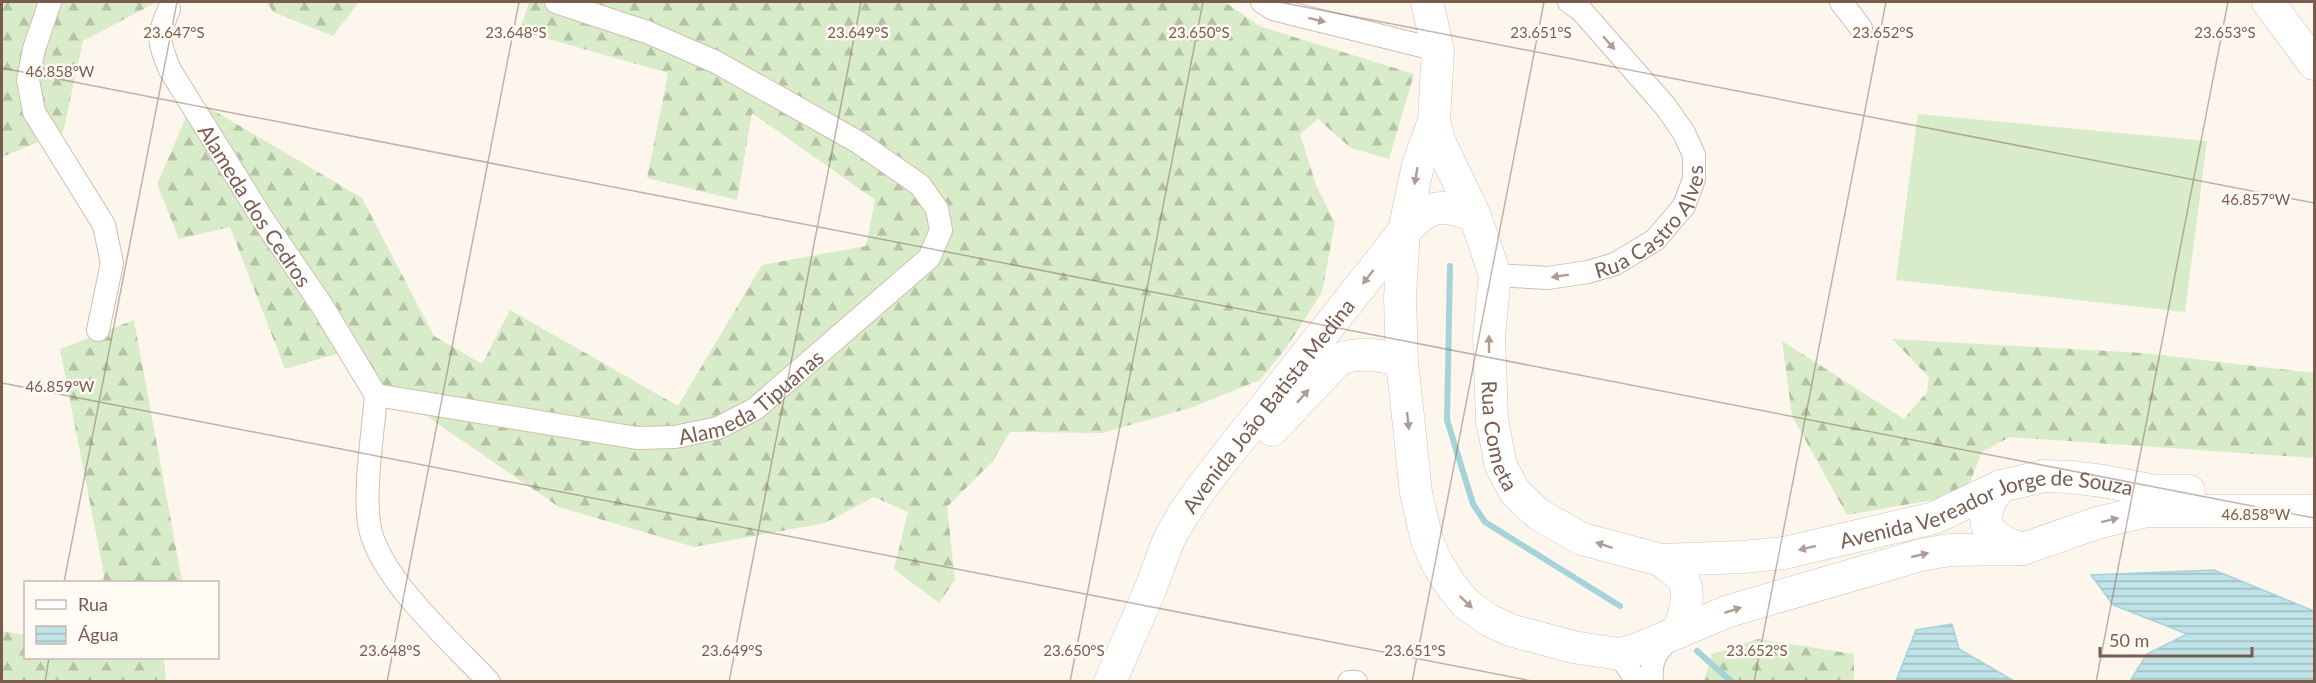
<svg xmlns="http://www.w3.org/2000/svg" width="2316" height="683" viewBox="0 0 2316 683" font-family="Lato,sans-serif">
<style>
.grass{fill:#d8ecc9}
.forest{fill:url(#forest-firs)}
.water{fill:url(#water-rules);stroke:#a5d3da;stroke-width:1.5}
.lines{fill:none;stroke-linecap:round;stroke-linejoin:round}
.stream{stroke:#a5d3da;stroke-width:6}
.street-casing{stroke:#d1beb0;stroke-width:24}
.secondary-casing{stroke:#d6c0b0;stroke-width:33}
.street{stroke:#fff;stroke-width:22}
.secondary{stroke:#fff;stroke-width:32}
.oneway{fill:#af9d94}
.ticks{fill:none;stroke:#7a5c4d;stroke-width:1.5;stroke-opacity:0.45}
.labels{text-anchor:middle;dominant-baseline:central;stroke-width:5;stroke-linejoin:round;paint-order:stroke}
.street-label{font-size:21px;fill:#7a5c4d;stroke:#fffaf3}
.ticks-label{font-size:15px;text-anchor:middle;fill:#7a5c4d;stroke:#fffaf3;stroke-width:5;stroke-linejoin:round;paint-order:stroke}
</style>
<defs>
<pattern id="forest-firs" width="22" height="20" patternUnits="userSpaceOnUse" patternTransform="scale(1.5)"><rect width="22" height="20" fill="#d8ecc9"/><path d="M5 1l3.5 6h-7zM16 11l3.5 6h-7z" fill="#b4c2a5"/></pattern>
<pattern id="water-rules" width="6" height="5" patternUnits="userSpaceOnUse" patternTransform="scale(1.5)"><rect width="6" height="5" fill="#bfe3e8"/><path d="M0 2.5h6" fill="none" stroke="#a0bbbe"/></pattern>
</defs>
<rect width="100%" height="100%" fill="#fdf6ec"/>
<!-- grass -->
<polygon class="grass" points="1918,114 2207,141 2185,312 1896,280"/>
<!-- forest -->
<g class="forest">
<polygon points="2,2 157,2 83,41 63,132 2,157"/>
<polygon points="267,2 359,2 333,36 273,12"/>
<polygon points="529,2 1225,2 1259,26 1414,74 1389,159 1351,148 1318,119 1300,134 1316,185 1335,223 1322,292 1286,348 1260,380 1193,407 1102,433 1010,432 992,462 947,507 955,580 939,603 894,569 908,512 874,497 825,523 694,547 559,507 336,354 285,369 230,227 179,239 157,184 194,99 362,198 434,336 482,364 510,310 678,406 762,265 866,246 875,200 752,113 737,200 647,178 668,73 520,31"/>
<polygon points="134,320 182,581 181,582 103,582 104,575 60,349"/>
<polygon points="1892,339 2143,353 2314,373 2314,458 2010,437 1982,452 1968,487 1933,500 1847,515 1792,416 1782,341 1904,419 1927,392 1929,377"/>
<polygon points="2,631 25,635 26,658 164,658 166,681 2,681"/>
<polygon points="1758,639 1854,654 1854,681 1704,681 1712,654"/>
</g>
<!-- water -->
<g class="water">
<polygon points="2214,570 2314,611 2314,681 2130,681 2147,654 2187,634 2113,605 2091,575"/>
<polygon points="1952,624 1959,649 2014,681 1896,681 1916,630"/>
</g>
<g class="lines">
<!-- stream -->
<g class="stream">
<polyline points="1450,266 1447,420 1473,504 1485,522 1620,606"/>
<polyline points="1697,651 1732,682"/>
</g>
<!-- street casing -->
<g class="street-casing">
<g id="street">
<polyline points="50,2 34,49 28,80 34,112 104,225 112,263 98,330"/>
<polyline points="1262,2 1273,9 1438,50"/>
<polyline points="1841,2 1861,28"/>
<path id="s1" d="M169,9C157,38 158,41 170,70L262,218L321,304L376,395"/>
<path id="s2" d="M1495,275L1548,278L1588,272L1615,264L1655,240L1684,206L1694,179V155L1684,133L1666,107L1581,10L1569,2"/>
<polyline points="1619,654 1637,682"/>
<path id="s3" d="M489,682C453,643 376,576 369,523C364,487 373,433 376,395L637,438L675,437L718,428L755,409L929,258L941,230L937,209L920,185L858,142L716,62L647,32L556,2"/>
<polyline points="1349,682 1356,682"/>
<path d="M1652,682C1650,659 1656,651 1672,637"/>
</g>
</g>
<!-- secondary casing -->
<g class="secondary-casing">
<g id="secondary">
<polyline points="1427,2 1438,50 1434,121 1418,165 1404,231 1400,297 1402,362 1409,426 1416,493 1427,540 1437,563 1450,584 1466,604 1489,620 1510,630 1573,647 1619,654 1635,650 1729,611 1921,555 1949,550 2023,549 2097,523 2147,511 2314,511"/>
<polyline points="2268,2 2314,64"/>
<path id="s4" d="M1434,121L1439,141L1475,216L1495,275L1489,337L1492,420L1501,466L1515,492L1538,514L1582,539L1661,560L1743,557L1784,553L1934,518L2001,486L2044,476L2070,477L2103,481L2155,491H2189"/>
<path d="M1272,430L1339,359C1360,352 1381,354 1402,362"/>
<path d="M2001,486C1989,499 1977,523 1996,537C2003,543 2014,545 2023,549"/>
<path d="M1661,560C1667,566 1678,572 1683,579C1692,595 1683,616 1679,632"/>
<path id="s5" d="M1110,682L1150,590L1169,539L1184,513L1205,483L1404,231C1431,204 1440,203 1475,216"/>
</g>
</g>
<!-- street -->
<use href="#street" class="street"/>
<!-- secondary -->
<use href="#secondary" class="secondary"/>
</g>
<!-- one-way arrows -->
<defs><path id="oneway-solid" d="M-6-.8H1V-3.2L6.5 0L1 3.2V.8H-6Z" transform="scale(1.5)"/></defs>
<g class="oneway">
<use href="#oneway-solid" transform="translate(1317 20) rotate(14)"/>
<use href="#oneway-solid" transform="translate(1609 43) rotate(49)"/>
<use href="#oneway-solid" transform="translate(1416 176) rotate(100)"/>
<use href="#oneway-solid" transform="translate(1560 276) rotate(171)"/>
<use href="#oneway-solid" transform="translate(1368 277) rotate(128)"/>
<use href="#oneway-solid" transform="translate(1489 344) rotate(-90)"/>
<use href="#oneway-solid" transform="translate(1303 396) rotate(-48)"/>
<use href="#oneway-solid" transform="translate(1408 421) rotate(84)"/>
<use href="#oneway-solid" transform="translate(2110 520) rotate(-14)"/>
<use href="#oneway-solid" transform="translate(1604 545) rotate(-162)"/>
<use href="#oneway-solid" transform="translate(1807 548) rotate(167)"/>
<use href="#oneway-solid" transform="translate(1920 555) rotate(-13)"/>
<use href="#oneway-solid" transform="translate(1466 602) rotate(44)"/>
<use href="#oneway-solid" transform="translate(1733 610) rotate(-18)"/>
</g>
<!-- ticks -->
<path class="ticks" d="M1279,2L2314,203M2,68L2314,518M2,383L1537,682M64,582L177,2M45,682L49,658M387,682L519,2M729,682L861,2M1070,682L1203,2M1412,682L1544,2M1754,682L1886,2M2096,682L2228,2"/>
<g class="labels">
<!-- street labels -->
<g class="street-label">
<text stroke="none"><textPath href="#s1" startOffset="224">Alameda dos Cedros</textPath></text>
<text stroke="none"><textPath href="#s2" startOffset="178">Rua Castro Alves</textPath></text>
<text stroke="none"><textPath href="#s3" startOffset="720">Alameda Tipuanas</textPath></text>
<text stroke="none"><textPath href="#s5" startOffset="321">Avenida João Batista Medina</textPath></text>
<text stroke="none"><textPath href="#s4" startOffset="328">Rua Cometa</textPath></text>
<text stroke="none"><textPath href="#s4" startOffset="885">Avenida Vereador Jorge de Souza</textPath></text>
</g>
</g>
<g class="ticks-label">
<text x="174" y="38">23.647°S</text>
<text x="516" y="38">23.648°S</text>
<text x="858" y="38">23.649°S</text>
<text x="1199" y="38">23.650°S</text>
<text x="1541" y="38">23.651°S</text>
<text x="1883" y="38">23.652°S</text>
<text x="2225" y="38">23.653°S</text>
<text x="60" y="77">46.858°W</text>
<text x="2256" y="205">46.857°W</text>
<text x="60" y="392">46.859°W</text>
<text x="2256" y="520">46.858°W</text>
<text x="390" y="656">23.648°S</text>
<text x="732" y="656">23.649°S</text>
<text x="1074" y="656">23.650°S</text>
<text x="1415" y="656">23.651°S</text>
<text x="1757" y="656">23.652°S</text>
</g>
<!-- border -->
<rect width="2316" height="683" fill="none" stroke="#7a5c4d" stroke-width="6"/>
<!-- legend -->
<rect x="24" y="581" width="195" height="78" fill="#fffaf3" stroke="#cabbb1" stroke-width="1.5"/>
<rect x="36" y="600" width="30" height="9" fill="#ffffff" stroke="#cabbb1" stroke-width="1.5"/>
<text x="78" y="611" font-size="18" fill="#7a5c4d">Rua</text>
<rect x="36" y="626" width="30" height="18" fill="url(#water-rules)" stroke="#cabbb1" stroke-width="1.5"/>
<text x="78" y="641" font-size="18" fill="#7a5c4d">Água</text>
<!-- scale -->
<path d="M2100 647v9h152v-9" fill="none" stroke="#7a5c4d" stroke-width="3"/>
<text x="2109" y="647" font-size="18" fill="#7a5c4d" stroke="#fffaf3" stroke-width="4.5" paint-order="stroke">50 m</text>
</svg>
